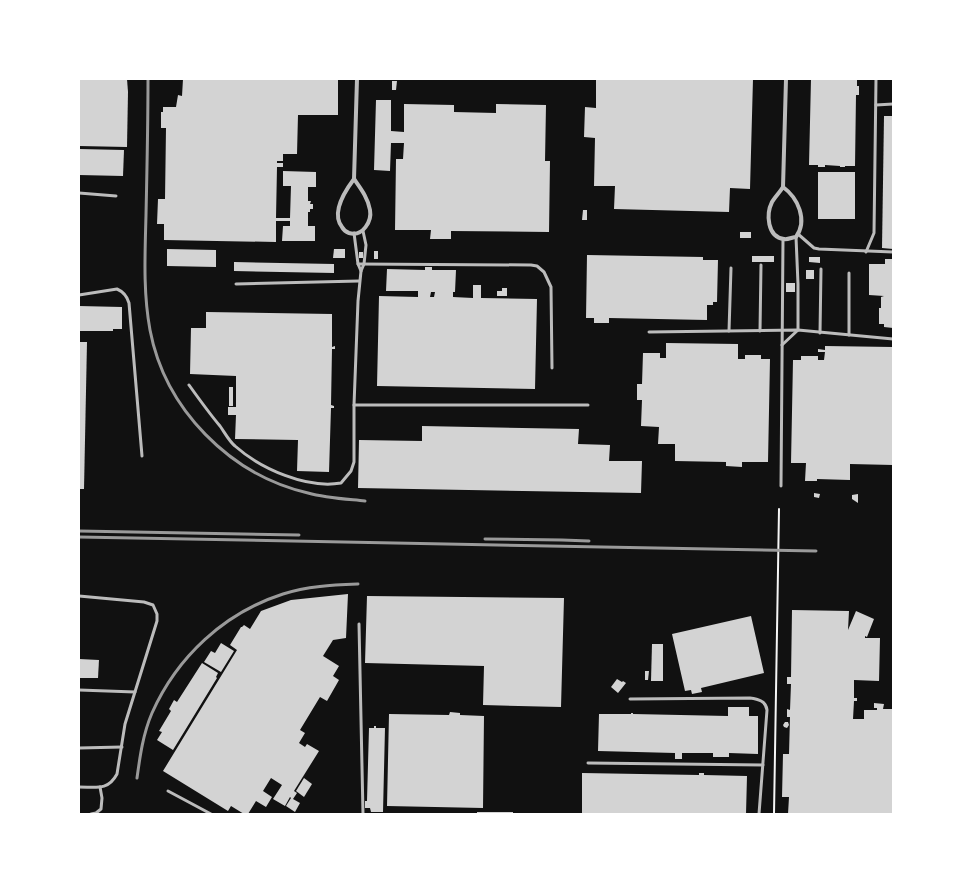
<svg xmlns="http://www.w3.org/2000/svg" width="972" height="893" viewBox="0 0 972 893" font-family="'Asap Condensed',sans-serif">
<style>
.building{fill:#d3d3d3;fill-rule:evenodd}
.lines{fill:none;stroke-linecap:round;stroke-linejoin:round}
.path{stroke:#f5f5f5;stroke-width:2}
.service{stroke:#bcbcbc;stroke-width:3}
.minor{stroke:#bcbcbc;stroke-width:4}
.rail{stroke:#9a9a9a;stroke-width:3}
</style>
<rect width="100%" height="100%" fill="#111"/>
<!-- building -->
<g class="building">
<polygon points="79,79 127,79 128,92 127,147 79,146"/>
<polygon points="183,79 338,79 338,115 298,115 297,154 283,154 283,161 277,161 277,163 283,163 283,167 277,167 276,218 290,218 291,186 283,186 283,171 316,172 316,187 308,187 308,201 311,201 310,204 313,204 313,209 310,209 310,212 308,212 308,226 315,226 315,241 282,241 283,226 290,226 290,221 276,221 276,242 164,240 164,224 157,224 158,199 165,199 166,128 161,128 161,112 163,112 163,107 176,107 178,95 182,96"/>
<polygon points="596,79 753,79 750,189 730,188 729,212 614,209 615,186 594,186 595,138 584,137 585,107 596,108"/>
<polygon points="811,79 857,79 857,86 859,86 859,95 856,95 855,166 845,166 845,167 840,167 840,166 825,165 825,167 818,167 818,165 809,165"/>
<polygon points="392,81 397,81 396,90 392,90"/>
<polygon points="376,100 391,100 391,131 404,132 404,104 454,105 454,112 496,113 496,104 546,105 545,161 550,161 549,232 451,231 451,239 430,239 431,230 395,230 396,159 403,159 404,143 391,143 390,171 374,170"/>
<polygon points="884,116 893,116 893,249 882,248"/>
<polygon points="79,149 124,150 123,176 79,175"/>
<rect x="818" y="172" width="37" height="47"/>
<polygon points="583,210 587,210 587,220 582,220"/>
<rect x="740" y="232" width="11" height="6"/>
<polygon points="167,249 216,250 216,267 167,266"/>
<polygon points="334,249 345,249 345,258 333,258"/>
<rect x="374" y="251" width="4" height="8"/>
<rect x="359" y="252" width="4" height="6"/>
<polygon points="587,255 703,257 703,260 718,260 717,302 713,302 713,305 707,305 707,320 609,318 609,323 594,323 594,318 586,318"/>
<rect x="752" y="256" width="22" height="6"/>
<polygon points="809,257 820,257 820,263 809,262"/>
<polygon points="885,259 893,259 893,328 884,327 884,324 879,324 879,308 881,308 881,297 884,296 869,295 869,264 885,264"/>
<polygon points="234,262 334,264 334,273 234,271"/>
<path d="M425,267H432V270H456L455,292H453V297L473,298V285H481V298L537,299L535,389L377,386L379,296L418,297V291H386L387,269L425,270ZM431,292H435L434,297H430Z"/>
<rect x="806" y="270" width="8" height="9"/>
<rect x="786" y="283" width="9" height="9"/>
<polygon points="502,288 507,288 507,296 497,296 497,291 502,291"/>
<polygon points="79,306 122,307 122,329 113,329 113,331 79,331"/>
<polygon points="206,312 332,314 332,347 335,346 335,349 332,349 331,405 334,406 334,408 331,408 329,472 297,471 298,440 235,439 236,415 228,415 228,407 236,407 236,376 190,374 191,328 206,328"/>
<polygon points="79,342 87,342 84,489 79,489"/>
<polygon points="666,343 738,344 738,359 745,359 745,355 761,355 761,359 770,359 768,462 742,462 742,467 726,466 726,462 675,461 675,444 658,444 659,427 641,426 642,400 637,400 637,384 642,384 643,353 660,353 660,358 666,358"/>
<polygon points="825,346 893,347 893,465 850,464 850,480 817,479 817,481 805,481 806,463 791,463 793,360 801,360 801,356 818,356 818,360 824,360 825,352 818,352 818,349 825,350"/>
<rect x="229" y="387" width="4" height="19"/>
<polygon points="422,426 579,429 578,444 610,445 609,461 642,461 641,493 358,488 359,440 422,441"/>
<polygon points="814,493 820,494 819,498 814,497"/>
<polygon points="858,494 858,503 852,499 852,495"/>
<polygon points="348,594 346,638 333,640 323,656 339,666 333,676 339,680 327,701 320,697 300,730 305,733 299,743 305,747 307,744 319,751 294,791 297,793 293,799 300,803 295,812 286,806 291,798 290,797 285,806 273,799 282,785 271,778 263,791 272,797 266,807 256,801 248,814 244,814 231,806 228,811 163,771 237,650 230,645 241,627 242,627 244,625 250,629 261,611 291,600"/>
<polygon points="367,596 564,598 561,707 483,705 484,666 365,663"/>
<polygon points="792,610 849,611 848,630 856,611 874,619 867,637 865,636 865,638 880,638 879,681 854,680 854,698 857,698 857,701 854,701 853,719 864,719 864,710 877,710 877,708 874,708 874,703 884,704 883,709 893,709 893,814 788,814 789,797 782,797 783,754 789,754 790,717 787,717 787,709 790,710 791,684 787,684 787,677 791,677"/>
<polygon points="751,616 764,673 701,688 702,692 692,694 691,690 685,691 672,634"/>
<polygon points="221,643 234,651 221,672 204,662 211,651 215,653"/>
<polygon points="652,644 663,644 663,681 651,681"/>
<polygon points="79,659 99,660 98,678 79,678"/>
<polygon points="202,663 218,673 216,677 217,678 173,750 157,740 162,732 159,731 171,711 169,709 174,700 177,702"/>
<polygon points="645,671 649,671 648,680 645,680"/>
<polygon points="617,679 622,682 623,681 626,683 618,693 611,687"/>
<polygon points="728,707 749,707 749,716 758,716 758,754 729,753 729,757 713,757 713,753 682,753 682,759 675,759 675,753 598,751 599,714 631,714 631,713 633,713 633,714 728,716"/>
<polygon points="450,712 460,713 460,715 484,716 483,808 387,806 389,714 449,715"/>
<polygon points="785,722 788,722 789,725 787,728 784,727 783,725"/>
<polygon points="374,726 376,726 376,728 385,728 383,812 371,812 370,808 365,808 365,801 367,801 369,728 374,728"/>
<polygon points="582,773 699,775 699,773 704,773 704,775 747,776 746,814 582,814"/>
<polygon points="304,778 312,784 304,797 296,791"/>
<rect x="477" y="812" width="36" height="2"/>
</g>
<g class="lines">
<!-- path -->
<polyline class="path" points="774,814 779,509"/>
<!-- service -->
<g class="service">
<polyline points="876,105 893,104"/>
<polyline points="79,193 116,196"/>
<polyline points="354,233 358,264 361,271"/>
<polyline points="798,234 814,248 819,249 893,252"/>
<polyline points="866,252 874,233 876,79"/>
<polyline points="358,264 531,265 537,266 544,272 551,287 552,368"/>
<polyline points="849,273 849,335"/>
<polyline points="236,284 359,281"/>
<path d="M79,295L117,289C124,292 127,296 129,303L142,456"/>
<polyline points="729,331 731,268"/>
<polyline points="760,331 761,265"/>
<polyline points="649,332 798,330 893,339"/>
<polyline points="820,333 821,269"/>
<polyline points="782,345 798,330 798,284 796,237"/>
<path d="M189,385C199,399 209,413 220,426C225,433 229,441 235,446C261,469 307,489 341,483L351,471L354,462V405L358,301L361,271L364,264L366,245L363,231"/>
<polyline points="354,405 588,405"/>
<polyline points="781,486 783,239"/>
<path d="M79,596L144,602L153,605L157,614V621L125,724L117,774C108,791 96,787 79,787"/>
<polyline points="359,624 363,814"/>
<polyline points="79,690 135,692"/>
<path d="M630,699L750,698C758,699 766,701 767,710L759,814"/>
<polyline points="79,748 122,747"/>
<polyline points="588,763 763,765"/>
<polyline points="168,791 211,814"/>
<polyline points="91,814 96,813 101,809 102,798 100,787"/>
</g>
<!-- minor -->
<g class="minor">
<path d="M354,179C361,189 368,198 370,210C372,221 363,237 349,233C346,232 343,229 342,227C331,213 345,191 354,179Z"/>
<polyline points="354,179 357,79"/>
<path d="M783,187C798,198 808,220 796,237C793,237 787,240 784,239C767,237 766,214 772,202C775,197 780,192 783,187Z"/>
<polyline points="783,187 786,79"/>
</g>
<!-- rail -->
<g class="rail">
<path d="M148,79C148,124 147,170 146,215C145,254 143,292 150,330C165,409 230,475 308,493C326,498 346,499 365,501"/>
<polyline points="79,531 299,535"/>
<polyline points="79,537 816,551"/>
<polyline points="485,539 562,540 589,541"/>
<path d="M137,778C140,756 143,734 152,713C177,657 224,613 283,594C307,586 333,585 358,584"/>
</g>
</g>
<!-- border -->
<rect width="972" height="893" fill="none" stroke="#ffffff" stroke-width="160"/>
</svg>
